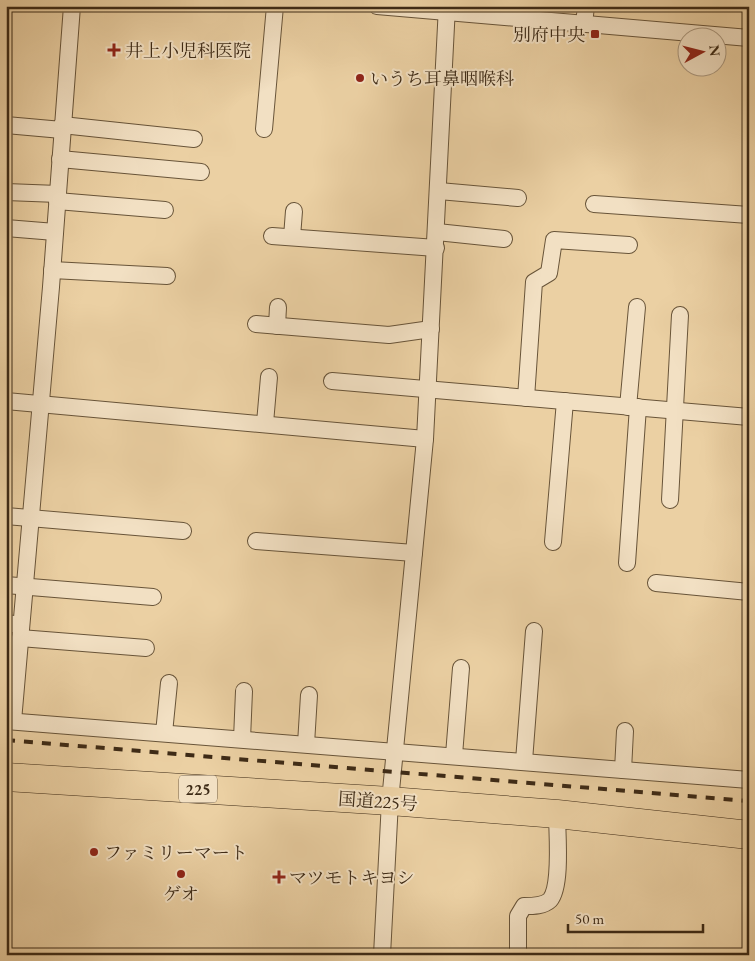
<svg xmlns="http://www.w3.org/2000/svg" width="755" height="961" viewBox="0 0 755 961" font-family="'EB Garamond','Noto Serif JP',serif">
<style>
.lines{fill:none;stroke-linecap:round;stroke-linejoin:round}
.street-casing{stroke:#685439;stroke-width:18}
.highway-casing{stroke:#3d2a16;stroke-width:29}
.street{stroke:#f2e0c3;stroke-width:16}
.highway{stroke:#ebd0a3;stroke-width:28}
.rail{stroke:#3d2a16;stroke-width:4;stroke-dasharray:9 9;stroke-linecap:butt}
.poi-dot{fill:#8f2418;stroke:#f2e0c3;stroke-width:2}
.labels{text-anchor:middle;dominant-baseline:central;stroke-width:4;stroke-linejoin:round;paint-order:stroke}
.shield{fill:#f2e0c3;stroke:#73614a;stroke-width:1}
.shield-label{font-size:16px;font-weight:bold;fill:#3d2a16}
.poi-label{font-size:18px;fill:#3d2a16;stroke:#f2e0c3;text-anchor:start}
.street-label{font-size:18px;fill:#3d2a16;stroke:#f2e0c3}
</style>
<rect width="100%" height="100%" fill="#ebd0a3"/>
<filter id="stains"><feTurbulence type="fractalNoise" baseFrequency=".004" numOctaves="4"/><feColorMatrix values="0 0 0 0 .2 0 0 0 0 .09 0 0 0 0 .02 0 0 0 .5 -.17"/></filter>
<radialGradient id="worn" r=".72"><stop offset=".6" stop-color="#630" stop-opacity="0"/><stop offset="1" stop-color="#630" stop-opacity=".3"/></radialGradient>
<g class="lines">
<!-- street casing -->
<g class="street-casing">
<g id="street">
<polyline points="377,6 749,38"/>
<polyline points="584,24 586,6"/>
<polyline points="6,125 62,130"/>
<polyline points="62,125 194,139"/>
<polyline points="264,129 275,6"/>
<polyline points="60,159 201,172"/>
<polyline points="439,191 518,198"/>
<polyline points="6,192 58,194"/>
<polyline points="57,201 165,210"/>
<polyline points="594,204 749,215"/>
<polyline points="6,228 55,232"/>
<polyline points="437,232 504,239"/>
<polyline points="272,236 436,248"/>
<polyline points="292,237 294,211"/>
<polyline points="52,270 167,276"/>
<polyline points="256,324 389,335 431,329"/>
<polyline points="277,326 278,307"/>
<polyline points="332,381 749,417"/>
<polyline points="526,398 534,282 549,273 554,240 629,245"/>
<polyline points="6,401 425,439"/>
<polyline points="628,407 637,307"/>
<polyline points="265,423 269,377"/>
<polyline points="670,500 680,315"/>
<polyline points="6,516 183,531"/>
<polyline points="256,541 414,553"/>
<polyline points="553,542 565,401"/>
<polyline points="627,563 638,407"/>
<polyline points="656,583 749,592"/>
<polyline points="6,585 153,597"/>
<polyline points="6,623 21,625"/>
<polyline points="20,638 146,648"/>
<polyline points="6,721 749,780"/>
<polyline points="13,721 51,287 72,6"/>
<polyline points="164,733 169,683"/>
<polyline points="242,739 244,691"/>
<polyline points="306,744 309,695"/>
<polyline points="454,755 461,668"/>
<polyline points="524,761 534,631"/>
<polyline points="623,770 625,731"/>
<path d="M518,951V916L524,906C533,906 544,906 550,900C562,886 557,833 557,814"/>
<polyline points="382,955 390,801 425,439 447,6"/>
</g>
</g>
<!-- highway casing -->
<g class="highway-casing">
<polyline id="highway" points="6,777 390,801 557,814 749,835"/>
</g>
<!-- street -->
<use href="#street" class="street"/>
<!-- highway -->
<use href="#highway" class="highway"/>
<!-- rail -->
<polyline class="rail" points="6,740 749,801"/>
</g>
<!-- markers -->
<g class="poi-dot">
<rect x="590" y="29" width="10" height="10" rx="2.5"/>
<path d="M111.5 42.5h5v5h5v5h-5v5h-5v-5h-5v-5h5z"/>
<circle cx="360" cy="78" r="5"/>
<circle cx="94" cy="852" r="5"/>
<circle cx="181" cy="874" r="5"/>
<path d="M276.5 869.5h5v5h5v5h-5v5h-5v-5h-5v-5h5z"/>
</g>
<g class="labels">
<!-- shield labels -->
<rect class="shield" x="179" y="775.5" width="38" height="27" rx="4"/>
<g class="shield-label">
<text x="198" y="789">225</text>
</g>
<!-- poi labels -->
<g class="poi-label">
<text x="585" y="34" text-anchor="end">別府中央</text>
<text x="125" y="50">井上小児科医院</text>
<text x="370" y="78">いうち耳鼻咽喉科</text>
<text x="104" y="852">ファミリーマート</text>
<text x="289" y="877">マツモトキヨシ</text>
<text x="181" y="893" text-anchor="middle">ゲオ</text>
</g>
<!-- street labels -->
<g class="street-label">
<text transform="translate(378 801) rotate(4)">国道225号</text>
</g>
</g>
<!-- margin -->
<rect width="755" height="961" fill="none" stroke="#ebd0a3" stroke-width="25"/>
<rect x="8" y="8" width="740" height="946" fill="none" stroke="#3d2a16" stroke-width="2.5"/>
<rect x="12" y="12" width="730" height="936" fill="none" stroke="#3d2a16"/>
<!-- north arrow -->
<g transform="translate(702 52) rotate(83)"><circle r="24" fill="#f2e0c3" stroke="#aa977e"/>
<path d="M0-4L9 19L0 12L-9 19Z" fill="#8f2418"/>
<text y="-8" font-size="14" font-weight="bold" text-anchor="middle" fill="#3d2a16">N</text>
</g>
<!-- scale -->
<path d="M568 924v8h135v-8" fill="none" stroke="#3d2a16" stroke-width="2.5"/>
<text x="575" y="924" font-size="15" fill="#3d2a16" stroke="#f2e0c3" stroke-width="4" paint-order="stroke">50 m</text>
<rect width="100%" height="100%" filter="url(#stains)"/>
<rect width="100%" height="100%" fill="url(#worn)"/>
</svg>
